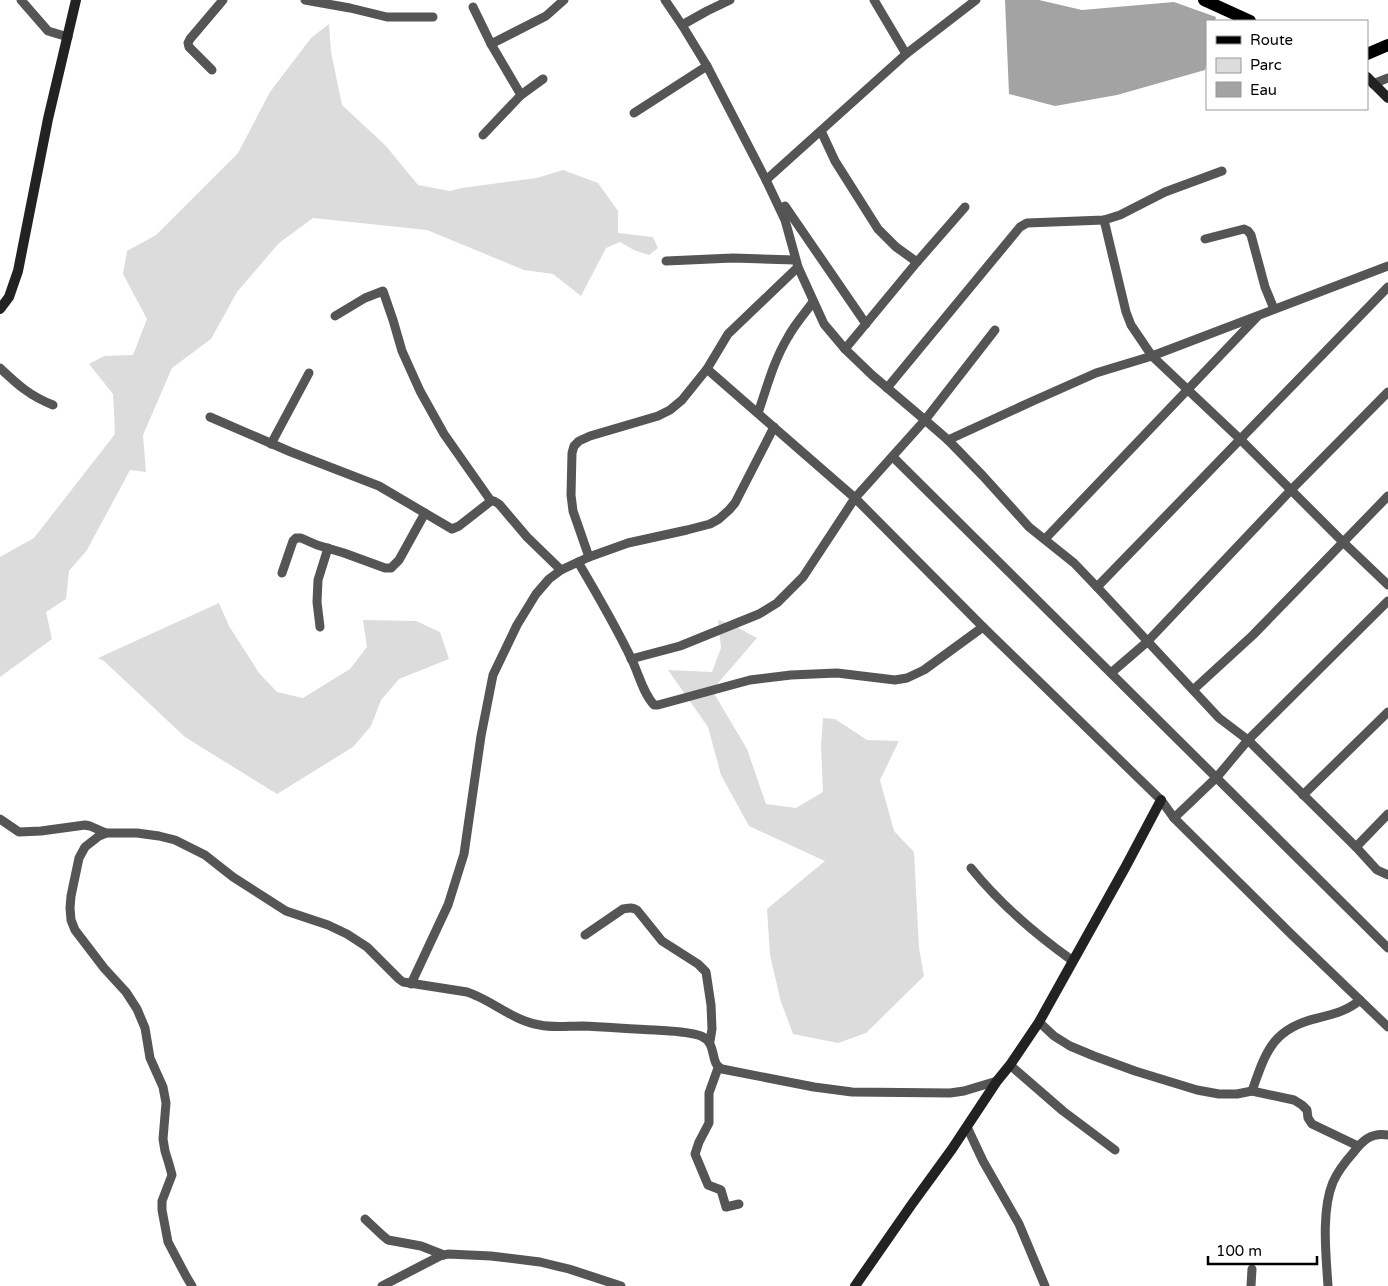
<svg xmlns="http://www.w3.org/2000/svg" width="1388" height="1286" viewBox="0 0 1388 1286" font-family="'Varela Round',sans-serif">
<style>
.green{fill:#dcdcdc}
.water{fill:#a3a3a3}
.lines{fill:none;stroke-linecap:round;stroke-linejoin:round}
.street{stroke:#555;stroke-width:9}
.secondary{stroke:#222;stroke-width:10}
.primary{stroke:#000;stroke-width:12}
</style>
<rect width="100%" height="100%" fill="#fff"/>
<!-- green -->
<g class="green">
<polygon points="329,24 331,52 342,105 386,146 418,185 450,191 462,188 537,178 563,170 598,183 618,211 618,233 653,237 658,248 649,255 634,250 620,242 606,248 581,296 553,274 524,270 427,230 313,218 279,243 237,292 211,339 172,368 143,435 146,472 130,470 87,550 69,571 66,599 46,612 52,639 0,677 0,557 34,538 115,434 113,394 89,364 104,356 133,355 147,319 123,274 127,251 156,235 238,153 270,92 311,38"/>
<polygon points="219,603 229,626 259,673 277,692 303,698 350,669 367,647 363,620 416,621 440,632 449,659 399,679 381,700 371,726 353,747 277,794 185,737 104,661 98,658"/>
<polygon points="718,620 733,625 757,638 712,690 747,749 766,804 796,808 823,792 821,745 823,718 835,719 867,740 899,741 880,780 894,831 914,852 919,948 924,976 866,1033 838,1043 793,1034 781,1002 770,955 767,909 825,861 749,826 721,775 708,727 668,670 712,672 721,648"/>
</g>
<!-- water -->
<polygon class="water" points="1005,0 1039,0 1082,10 1174,2 1216,17 1215,21 1207,21 1207,61 1205,70 1117,95 1055,106 1009,94"/>
<g class="lines">
<!-- street -->
<g class="street">
<polyline points="21,0 48,31 68,37"/>
<polyline points="305,0 350,8 387,17 433,17"/>
<polyline points="665,0 682,25 707,66 766,180 785,220 798,267 824,324 845,349 872,375 925,420 995,330"/>
<polyline points="874,0 906,54"/>
<polyline points="473,7 491,44 521,95 483,135"/>
<polyline points="682,25 707,11 730,0"/>
<polyline points="491,44 546,16 564,0"/>
<polyline points="212,70 189,47 188,43 190,39 223,0"/>
<polyline points="1373,84 1388,78"/>
<polyline points="521,95 543,79"/>
<polyline points="634,113 707,66"/>
<polyline points="821,131 835,161 878,229 896,247 917,262"/>
<polyline points="766,180 906,54 976,0"/>
<polyline points="785,206 866,324"/>
<polyline points="1104,220 1126,312 1131,325 1152,356 1240,439 1343,542 1388,585"/>
<polyline points="1205,239 1244,229 1248,231 1251,235 1265,287 1274,309"/>
<polyline points="666,261 733,258 795,260"/>
<polyline points="335,316 365,298 383,291 393,320 402,351 420,391 444,434 491,501"/>
<polyline points="845,349 917,262 965,207"/>
<path d="M0,368C18,385 30,396 53,405"/>
<polyline points="707,369 855,498 983,627 1161,800 1174,818 1290,933 1388,1027"/>
<polyline points="887,388 1020,227 1027,223 1104,220 1120,215 1165,192 1222,171"/>
<path d="M758,413C767,387 774,360 788,337C795,324 805,313 813,302"/>
<polyline points="210,417 291,452 379,486 452,529 459,526 491,501 494,501 499,504 527,537 561,570"/>
<polyline points="948,440 1033,401 1096,373 1152,356 1388,266"/>
<polyline points="271,444 309,373"/>
<polyline points="893,457 1388,948"/>
<polyline points="1045,539 1257,317"/>
<polyline points="589,557 573,511 571,495 572,453 574,446 579,441 590,436 658,416 670,410 682,400 707,369 728,334 798,267"/>
<path d="M578,562C597,594 616,627 632,660C639,675 643,693 654,705H658L750,680L791,675L837,673L895,680L907,678L924,670L983,627"/>
<polyline points="282,573 293,541 296,538 301,538 317,545 344,553 385,568 391,568 399,560 425,513"/>
<polyline points="1097,587 1388,287"/>
<polyline points="320,627 317,602 318,580 328,548"/>
<polyline points="631,659 680,646 759,614 777,603 803,577 855,498 925,420 948,440 983,476 1029,527 1074,563 1097,587 1219,718 1248,740 1356,847 1377,870 1388,875"/>
<polyline points="1111,673 1147,642 1291,490 1388,392"/>
<polyline points="1193,690 1253,635 1388,496"/>
<polyline points="1303,795 1388,712"/>
<polyline points="1174,818 1217,777 1248,740 1388,601"/>
<polyline points="0,819 19,832 41,831 85,825 90,826 106,833"/>
<polyline points="1356,847 1388,814"/>
<path d="M971,868C1000,904 1035,934 1073,961"/>
<path d="M585,935L623,909C629,908 632,907 637,910L662,941L698,964L706,972L711,1005L712,1029L710,1041"/>
<polyline points="411,984 448,905 464,854 481,736 493,675 517,625 536,594 549,579 561,570 589,557 628,543 687,530 710,524 719,519 729,510 735,503 774,427"/>
<polyline points="1039,1022 1054,1036 1070,1046 1094,1056 1135,1071 1197,1090 1219,1094 1237,1094 1252,1091 1294,1100 1302,1105 1307,1110 1308,1118 1312,1124 1358,1146"/>
<polyline points="1010,1065 1063,1111 1115,1150"/>
<polyline points="718,1068 709,1093 709,1123 699,1142 695,1154 708,1185 721,1190 726,1207 739,1204"/>
<path d="M1252,1091C1266,1051 1273,1028 1318,1018C1334,1014 1347,1011 1360,1000"/>
<polyline points="967,1127 983,1161 1019,1224 1045,1286"/>
<polyline points="365,1219 382,1235 388,1240 421,1246 444,1255"/>
<path d="M192,1286L186,1276L168,1242L162,1210V1201L172,1175L169,1164L165,1151L163,1139L166,1103L163,1087L150,1058L145,1028L137,1009L126,992L104,968L75,930L71,920L70,908L71,896L79,858L85,847L99,836L106,833H137L159,836L175,840L205,855L233,877L286,911L328,925L347,934L367,947L399,979L403,982L467,992C492,1000 513,1021 540,1025C553,1028 568,1026 582,1026C606,1027 631,1029 655,1030C670,1031 687,1031 701,1036C718,1043 709,1064 722,1069L814,1087L852,1092L950,1093L964,1091L997,1081"/>
<polyline points="382,1286 440,1256 448,1254 491,1256 540,1262 569,1269 621,1286"/>
<polyline points="1251,1286 1252,1269"/>
<path d="M1328,1286C1326,1255 1321,1211 1333,1182C1338,1171 1345,1162 1353,1153C1362,1141 1371,1132 1388,1135"/>
</g>
<!-- secondary -->
<g class="secondary">
<polyline points="1367,77 1388,98"/>
<polyline points="0,309 9,297 18,271 48,119 76,0"/>
<polyline points="855,1286 912,1204 952,1149 997,1081 1010,1065 1039,1022 1126,866 1161,800"/>
</g>
<!-- primary -->
<g class="primary">
<polyline points="1204,0 1250,21"/>
<polyline points="1367,54 1388,45"/>
</g>
</g>
<!-- legend -->
<rect x="1206" y="20" width="162" height="90" fill="#ffffff" stroke="#999999"/>
<rect x="1216" y="36" width="25" height="8" fill="#000000" stroke="#999999"/>
<text x="1250" y="45" font-size="15" fill="#000000">Route</text>
<rect x="1216" y="58" width="25" height="15" fill="#dcdcdc" stroke="#999999"/>
<text x="1250" y="70" font-size="15" fill="#000000">Parc</text>
<rect x="1216" y="82" width="25" height="15" fill="#a3a3a3" stroke="#999999"/>
<text x="1250" y="95" font-size="15" fill="#000000">Eau</text>
<!-- scale -->
<path d="M1208 1256v8h109v-8" fill="none" stroke="#000000" stroke-width="2.5"/>
<text x="1216" y="1256" font-size="15" fill="#000000" stroke="#ffffff" stroke-width="4" paint-order="stroke">100 m</text>
</svg>
